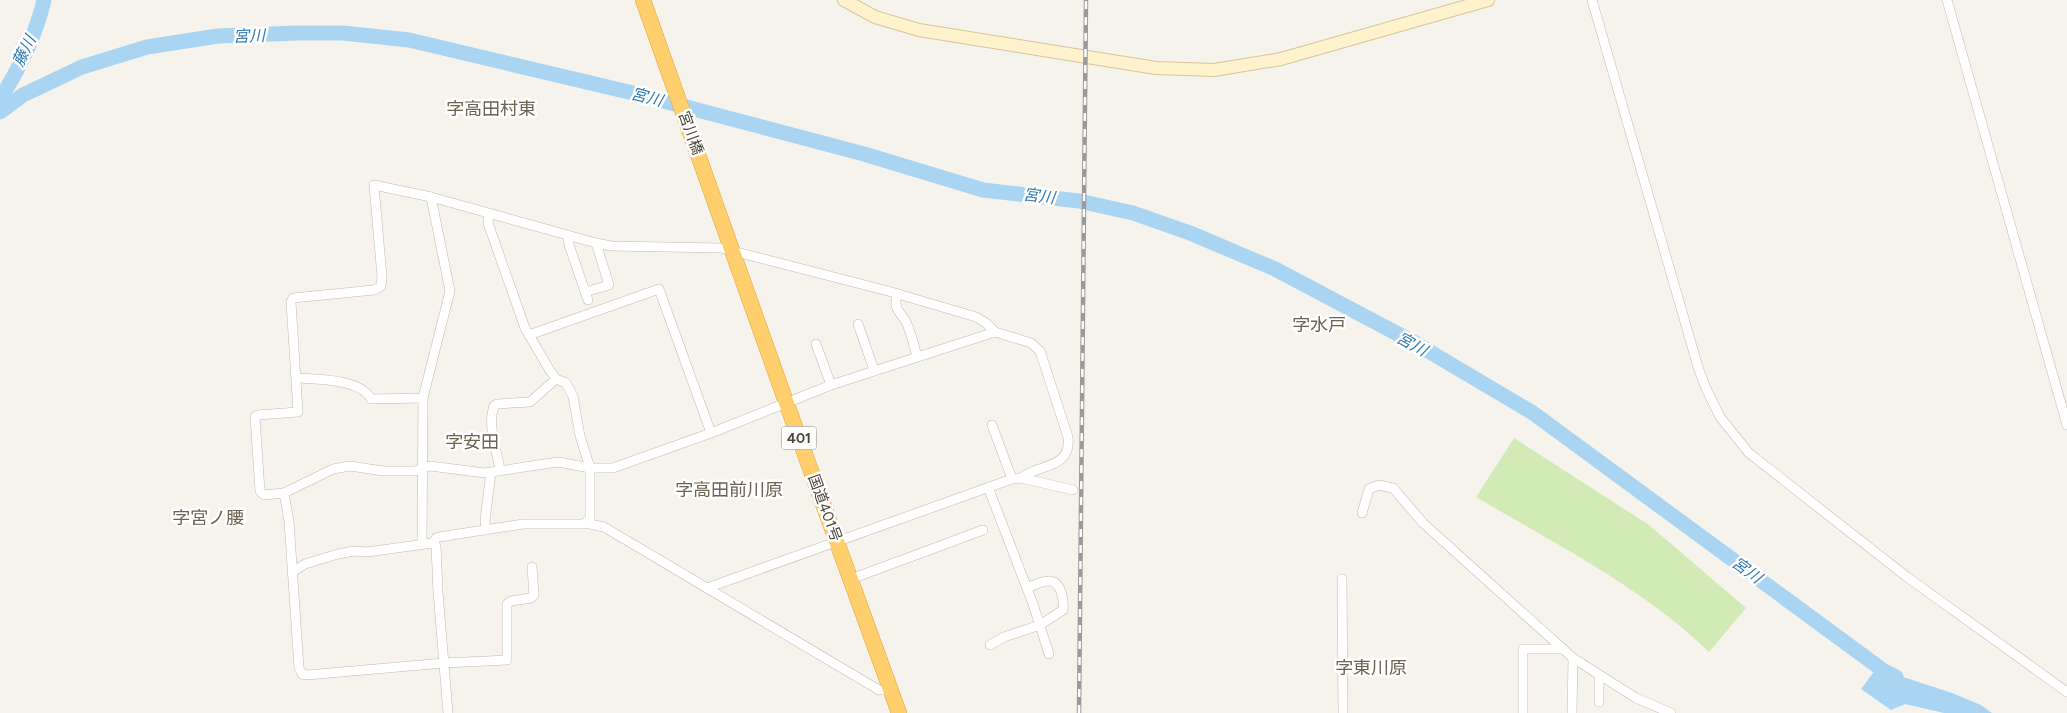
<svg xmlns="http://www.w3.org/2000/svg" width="2067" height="713" viewBox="0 0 2067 713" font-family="Figtree,'Noto Sans JP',sans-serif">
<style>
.green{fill:#d2eab5}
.water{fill:#a9d4f2}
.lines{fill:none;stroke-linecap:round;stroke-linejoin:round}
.river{stroke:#a9d4f2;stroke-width:15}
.street-casing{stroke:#c2bbae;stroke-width:10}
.secondary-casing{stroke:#d6c79b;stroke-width:14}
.highway-casing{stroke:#e0a43c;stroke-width:16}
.street{stroke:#fff;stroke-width:9}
.secondary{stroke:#fff3cd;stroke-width:12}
.highway{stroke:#ffcf6e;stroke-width:15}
.rail-casing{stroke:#9a9a9a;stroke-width:4.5}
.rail{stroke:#fff;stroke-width:2.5;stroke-dasharray:8;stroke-linecap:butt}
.labels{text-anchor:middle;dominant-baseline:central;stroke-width:5;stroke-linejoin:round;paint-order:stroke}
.shield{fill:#fff;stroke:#817c74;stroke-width:1}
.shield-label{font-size:14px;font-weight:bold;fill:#4b4439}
.street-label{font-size:15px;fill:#4b4439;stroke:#fff}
.water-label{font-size:16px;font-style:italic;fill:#2e7ab2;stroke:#fff}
.quarter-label{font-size:18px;fill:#6e6250;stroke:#fff}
</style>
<rect width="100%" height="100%" fill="#f6f3ec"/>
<!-- green -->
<path class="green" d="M1514,438L1649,525L1746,608L1709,652C1645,589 1554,543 1476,497Z"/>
<!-- water -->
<polygon class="water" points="1882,661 1897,675 1952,693 1981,705 1992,713 1944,713 1905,704 1891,710 1861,689"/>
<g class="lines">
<!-- river -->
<g class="river">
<path d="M0,99C19,69 36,35 44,0"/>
<polyline points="0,112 23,95 82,67 147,47 218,36 298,33 343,33 409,40 633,93 864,154 983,190 1079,201 1133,213 1190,233 1275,269 1415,343 1533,413 1884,671 1896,677"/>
</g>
<!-- street casing -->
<g class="street-casing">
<g id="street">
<polyline points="1592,0 1698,367 1705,386 1720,417 1749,453 1907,577 2067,692"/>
<polyline points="1947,0 2067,425"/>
<polyline points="568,236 569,245 588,300"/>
<polyline points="585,292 609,285 596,243"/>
<path d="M898,294C892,307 900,312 906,322C911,332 914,346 917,356"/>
<polyline points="858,324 874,370"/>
<polyline points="529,335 659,289 711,433"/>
<polyline points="816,344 831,385"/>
<path d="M297,378C317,379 361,379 371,399L423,398"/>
<polyline points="992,425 1012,479"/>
<path d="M500,470C497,451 487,425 494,406L497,404L530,402L556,379"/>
<polyline points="988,487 1033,604 1049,654"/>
<polyline points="284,493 264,495 260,491 255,417 258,415 298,412 291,302 293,298 374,290 381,286 382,277 374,185 431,197 596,243 611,246 721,248 888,291 976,317 986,323 995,332"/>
<polyline points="1362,513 1369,489 1379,485 1393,488 1423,523 1573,658 1636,698 1671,713"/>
<polyline points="585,523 604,527 879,690 890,690"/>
<polyline points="486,530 485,520 491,472"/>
<polyline points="433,543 436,538 439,537 523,524 584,524 590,519 590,468 580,436 573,396 566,383 556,379 549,369 525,328 488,223 489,214"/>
<polyline points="422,544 423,398 450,291 431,197"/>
<path d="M532,567L534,595L531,598L511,601L507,604V660L444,663L307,675L302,674L299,668L289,521L284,493L333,469L350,466L383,471H415L430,466L485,473L558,462L590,468H613L711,433L831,385L995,332L1031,343L1040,351L1068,437C1072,469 1038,464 1021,478"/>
<polyline points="292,572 305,564 338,554 354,551 367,552 433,543 436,546 438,592 448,713"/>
<polyline points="851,579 983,530"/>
<polyline points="1342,579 1343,713"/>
<polyline points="707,588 1012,479 1021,478 1073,490"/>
<path d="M990,645L1004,637L1040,625L1063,610C1064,602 1062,583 1051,581C1043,580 1034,585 1027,588"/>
<polyline points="1599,702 1599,676"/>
<polyline points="1523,713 1523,649 1563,649"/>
<polyline points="1572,713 1573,658"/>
</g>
</g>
<!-- secondary casing -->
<g class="secondary-casing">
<polyline id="secondary" points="844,0 875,17 919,30 1156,68 1214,70 1281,59 1488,0"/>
</g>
<!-- highway casing -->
<g class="highway-casing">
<polyline id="highway" points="643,0 786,402 899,713"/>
</g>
<!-- street -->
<use href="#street" class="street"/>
<!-- secondary -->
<use href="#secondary" class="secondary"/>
<!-- highway -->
<use href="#highway" class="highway"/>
<!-- rail casing -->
<g class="rail-casing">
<polyline id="rail" points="1079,713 1086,0"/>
</g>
<!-- rail -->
<use href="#rail" class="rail"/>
</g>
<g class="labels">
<!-- shield labels -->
<rect class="shield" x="781.5" y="426.5" width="35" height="23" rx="4"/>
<g class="shield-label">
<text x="799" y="438">401</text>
</g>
<!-- street labels -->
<g class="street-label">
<text transform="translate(691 133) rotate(70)">宮川橋</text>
<text transform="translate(825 508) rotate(70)">国道401号</text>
</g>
<!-- water labels -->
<g class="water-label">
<text transform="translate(249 36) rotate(-2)">宮川</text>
<text transform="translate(24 51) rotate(-64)">藤川</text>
<text transform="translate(647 97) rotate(15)">宮川</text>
<text transform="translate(1039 196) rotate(7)">宮川</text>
<text transform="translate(1412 344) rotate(29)">宮川</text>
<text transform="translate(1747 570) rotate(36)">宮川</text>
</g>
<!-- quarter labels -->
<g class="quarter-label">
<text x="491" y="109">字高田村東</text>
<text x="1319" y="325">字水戸</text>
<text x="472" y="442">字安田</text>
<text x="729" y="490">字高田前川原</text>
<text x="208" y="518">字宮ノ腰</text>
<text x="1371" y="668">字東川原</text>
</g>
</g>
</svg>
